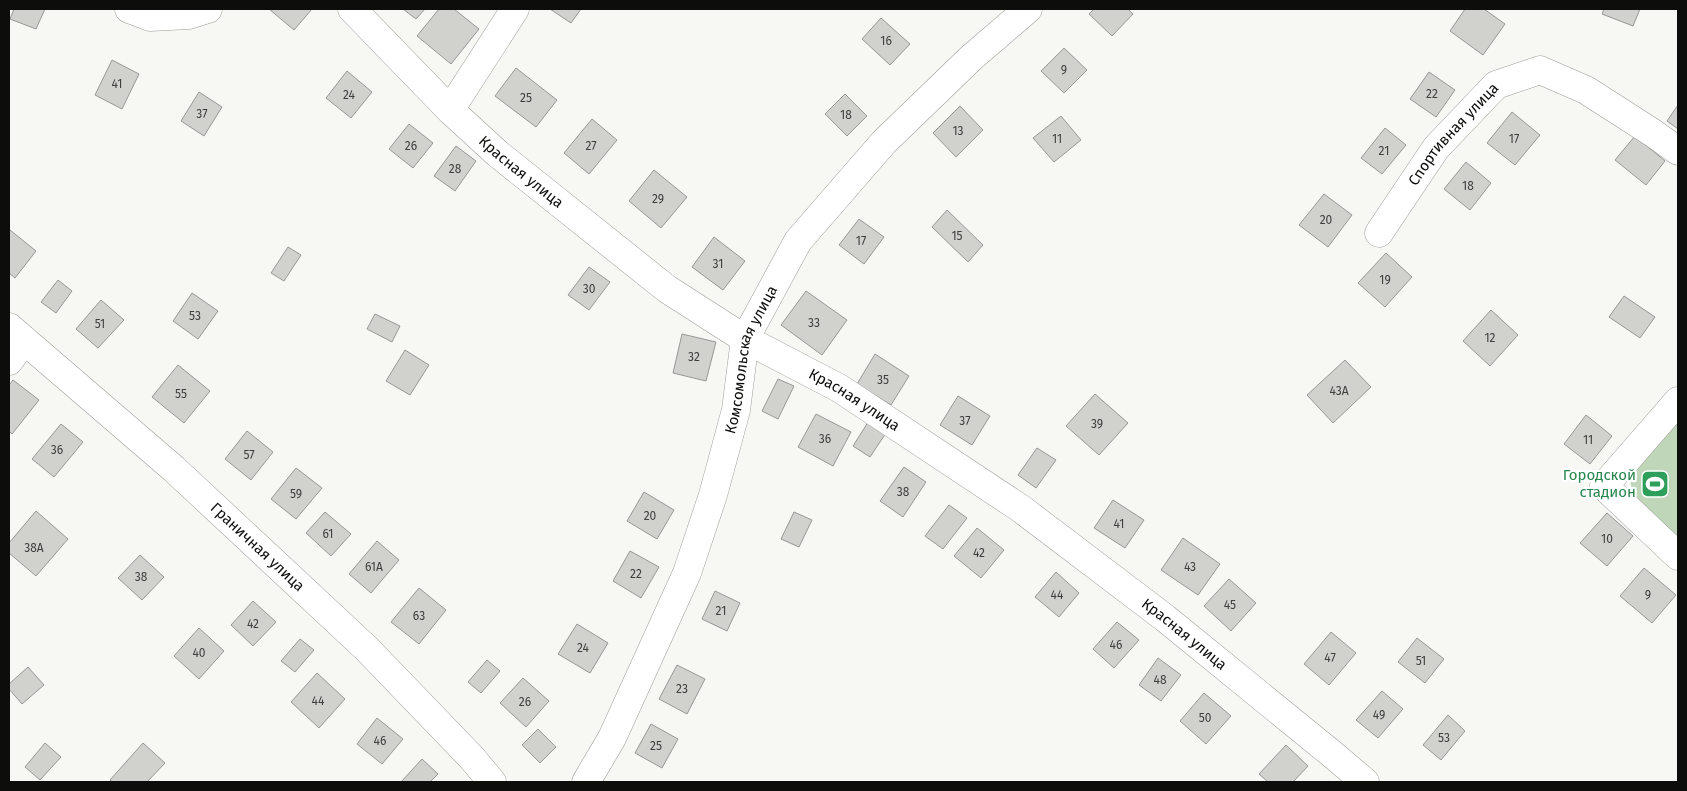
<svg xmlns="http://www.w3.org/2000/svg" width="1687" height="791" font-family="'Fira Sans',sans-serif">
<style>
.green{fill:#bfd6b9}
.building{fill:#d1d1ce;stroke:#989795}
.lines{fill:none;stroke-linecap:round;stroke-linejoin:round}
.minor-casing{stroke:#9e9d9a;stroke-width:29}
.minor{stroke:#fff;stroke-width:28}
.labels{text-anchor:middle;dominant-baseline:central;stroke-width:4.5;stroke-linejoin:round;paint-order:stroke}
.number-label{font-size:12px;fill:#3e3e3c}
.street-label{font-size:15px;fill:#0d0d0c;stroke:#fff}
.leisure-label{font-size:15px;fill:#27864d;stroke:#fff;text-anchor:end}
</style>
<rect width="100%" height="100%" fill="#f7f7f4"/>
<path class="green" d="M1678 420V538L1633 496 1629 473Z"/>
<path class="building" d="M14 9H45L36 29 10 19Z
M269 9H312L294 30Z
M403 9H425L416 19Z
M439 9H454L479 29 451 64 417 36Z
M550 9H581L571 23Z
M1094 9H1128L1133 14 1112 36 1089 14Z
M1465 9H1484L1505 24 1483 55 1450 31Z
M1604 9H1640L1633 26 1602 14Z
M881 18 910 44 890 65 862 39Z
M1064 48 1087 70 1064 93 1041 71Z
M112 60 139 74 122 109 95 95Z
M516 68 557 100 536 127 495 96Z
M347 71 372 92 351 118 326 98Z
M1429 72 1455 90 1436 117 1410 99Z
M199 92 222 107 204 136 181 121Z
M845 94 867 116 847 136 825 114Z
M1678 105V129L1667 121Z
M960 106 983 130 956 157 933 133Z
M1512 112 1540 135 1515 165 1487 143Z
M1061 116 1081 140 1054 162 1033 138Z
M592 119 617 140 589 174 564 153Z
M409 124 433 143 413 168 389 149Z
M1385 128 1406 145 1382 174 1361 158Z
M1635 136 1665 161 1646 185 1615 160Z
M456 146 476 161 455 191 434 176Z
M1466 162 1491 183 1470 210 1444 189Z
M654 170 687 197 661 228 629 201Z
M1324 194 1352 215 1328 247 1299 225Z
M947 210 983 245 968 262 932 227Z
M859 219 884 237 864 264 839 245Z
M10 230 36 251 15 278 9 273V232Z
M714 237 745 261 723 290 692 267Z
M288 247 301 255 284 281 271 273Z
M1386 253 1412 277 1385 307 1358 283Z
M589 267 610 282 589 310 568 295Z
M58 280 72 291 56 313 41 302Z
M806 291 847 320 822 355 781 325Z
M192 293 218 311 198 339 173 321Z
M1624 296 1655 317 1640 338 1609 317Z
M101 300 124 320 98 348 76 329Z
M1491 310 1518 335 1490 366 1463 341Z
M375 314 400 326 392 342 367 329Z
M682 334 716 342 706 381 673 373Z
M405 350 429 365 410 395 386 381Z
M875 354 909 376 891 405 857 384Z
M1345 360 1371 387 1333 423 1307 395Z
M178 365 210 391 184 423 152 397Z
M778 379 794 386 778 419 762 411Z
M13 380 39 400 12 434 9 431V385Z
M1095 394 1128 423 1099 455 1066 426Z
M958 396 990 416 972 445 940 425Z
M816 414 851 432 833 466 798 447Z
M1586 415 1612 436 1590 464 1564 444Z
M870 419 888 430 870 457 853 446Z
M61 424 83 442 54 477 32 459Z
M247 431 273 452 251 480 225 459Z
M1037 448 1056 460 1036 488 1018 475Z
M904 467 926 482 903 517 880 501Z
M296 468 322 488 296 519 271 499Z
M644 492 674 510 657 539 627 521Z
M1113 500 1144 520 1125 548 1094 528Z
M949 505 967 518 943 549 925 536Z
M36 511 68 539 36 576 9 553V543Z
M325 512 351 534 331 556 306 533Z
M794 512 812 520 799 547 781 539Z
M1607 513 1633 536 1607 566 1580 543Z
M977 528 1004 550 981 578 954 556Z
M1183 538 1220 564 1198 595 1161 570Z
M377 541 399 560 371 593 349 574Z
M630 551 659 567 641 598 613 581Z
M140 555 164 577 142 600 118 578Z
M1644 568 1676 595 1652 623 1620 596Z
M1056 572 1079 593 1059 617 1035 597Z
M1229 579 1256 603 1231 631 1204 606Z
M419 588 446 610 419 644 391 622Z
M715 591 740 603 727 631 702 619Z
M253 601 276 622 253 646 231 625Z
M1117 622 1139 640 1114 668 1093 649Z
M577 624 608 643 590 673 558 654Z
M199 628 224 651 199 679 174 656Z
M1331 632 1356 653 1329 685 1304 664Z
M1417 638 1444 659 1425 683 1398 662Z
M300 639 314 650 295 672 281 661Z
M1158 658 1181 675 1161 701 1139 685Z
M487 660 500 671 481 693 468 682Z
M677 665 705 679 687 714 659 699Z
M28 667 44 685 22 704 9 689V684Z
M317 673 345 699 319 728 291 702Z
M523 678 549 701 526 727 500 703Z
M1382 691 1403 709 1378 738 1356 720Z
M1204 693 1231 716 1206 744 1180 721Z
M1448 715 1465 731 1441 760 1423 745Z
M377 718 403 739 382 764 357 744Z
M651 724 678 739 662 768 635 753Z
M538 729 556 747 540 763 522 745Z
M45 743 61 757 40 780 25 767Z
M143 743 165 763 147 782H113L110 780Z
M1286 745 1308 766 1293 782H1268L1259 774Z
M422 759 438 774 430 782H401Z"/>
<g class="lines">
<defs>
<g id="minor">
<path d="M129 9 150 17 189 15 208 9"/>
<path id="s1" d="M352 9 450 110 498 154 667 289 745 339 839 388 1020 508 1165 618 1332 754 1365 782"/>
<path d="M450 110 515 9"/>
<path id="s2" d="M1379 233 1436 148 1496 85 1540 70 1586 90 1653 133 1678 151"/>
<path id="s3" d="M9 327 174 469 367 649 472 758 492 782"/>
<path d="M9 361 24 340"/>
<path d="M1678 401 1604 486 1678 556"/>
<path id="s4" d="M586 782 612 738 687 573 713 495 736 410 745 339 798 241 884 142 971 58 1028 9"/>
</g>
</defs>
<use href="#minor" class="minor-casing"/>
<use href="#minor" class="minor"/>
</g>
<defs>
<symbol id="stadium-square" viewBox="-11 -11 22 22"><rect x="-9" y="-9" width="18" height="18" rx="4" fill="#2e9e5b" stroke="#fff"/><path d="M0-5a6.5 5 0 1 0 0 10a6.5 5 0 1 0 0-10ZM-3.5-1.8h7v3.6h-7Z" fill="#fff"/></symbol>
</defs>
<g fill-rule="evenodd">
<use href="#stadium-square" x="1639" y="468" width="32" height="32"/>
</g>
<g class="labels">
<g class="number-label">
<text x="886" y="41">16</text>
<text x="1064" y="70">9</text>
<text x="117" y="84">41</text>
<text x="1432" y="94">22</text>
<text x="349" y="95">24</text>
<text x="526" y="98">25</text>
<text x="202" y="114">37</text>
<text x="846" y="115">18</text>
<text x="958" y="131">13</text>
<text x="1057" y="139">11</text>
<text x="1514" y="139">17</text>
<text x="411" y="146">26</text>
<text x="591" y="146">27</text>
<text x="1384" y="151">21</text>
<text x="455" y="169">28</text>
<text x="1468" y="186">18</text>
<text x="658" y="199">29</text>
<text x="1326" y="220">20</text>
<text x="957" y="236">15</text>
<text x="861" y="241">17</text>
<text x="718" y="264">31</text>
<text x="1385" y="280">19</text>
<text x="589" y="289">30</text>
<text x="195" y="316">53</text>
<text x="814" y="323">33</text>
<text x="100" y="324">51</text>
<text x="1490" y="338">12</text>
<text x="694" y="357">32</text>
<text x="883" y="380">35</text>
<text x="1339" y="391">43А</text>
<text x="181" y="394">55</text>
<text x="965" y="421">37</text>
<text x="1097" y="424">39</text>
<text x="825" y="439">36</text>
<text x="1588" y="440">11</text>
<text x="57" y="450">36</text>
<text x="249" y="455">57</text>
<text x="903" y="492">38</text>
<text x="296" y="494">59</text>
<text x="650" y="516">20</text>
<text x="1119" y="524">41</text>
<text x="328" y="534">61</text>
<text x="1607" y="539">10</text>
<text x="34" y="548">38А</text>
<text x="979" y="553">42</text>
<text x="374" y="567">61А</text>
<text x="1190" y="567">43</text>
<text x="636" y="574">22</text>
<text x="141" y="577">38</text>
<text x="1057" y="595">44</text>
<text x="1648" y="595">9</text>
<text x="1230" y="605">45</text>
<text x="721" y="611">21</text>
<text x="419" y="616">63</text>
<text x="253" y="624">42</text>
<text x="1116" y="645">46</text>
<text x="583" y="648">24</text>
<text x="199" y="653">40</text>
<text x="1330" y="658">47</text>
<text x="1421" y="661">51</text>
<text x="1160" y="680">48</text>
<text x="682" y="689">23</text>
<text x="318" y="701">44</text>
<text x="525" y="702">26</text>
<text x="1379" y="715">49</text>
<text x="1205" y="718">50</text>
<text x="1444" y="738">53</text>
<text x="380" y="741">46</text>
<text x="656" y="746">25</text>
</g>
<g class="street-label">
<text stroke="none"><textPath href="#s2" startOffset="124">Спортивная улица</textPath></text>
<text stroke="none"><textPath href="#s1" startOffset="235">Красная улица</textPath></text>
<text stroke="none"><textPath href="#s4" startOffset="456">Комсомольская улица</textPath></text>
<text stroke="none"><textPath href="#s1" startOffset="640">Красная улица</textPath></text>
<text stroke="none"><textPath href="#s3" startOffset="332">Граничная улица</textPath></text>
<text stroke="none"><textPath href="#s1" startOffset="1045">Красная улица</textPath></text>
</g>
<g class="leisure-label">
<text x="1636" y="475">Городской<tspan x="1636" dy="17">стадион</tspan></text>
</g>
</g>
<rect width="1687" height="791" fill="none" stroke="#0d0d0c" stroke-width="20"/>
</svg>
